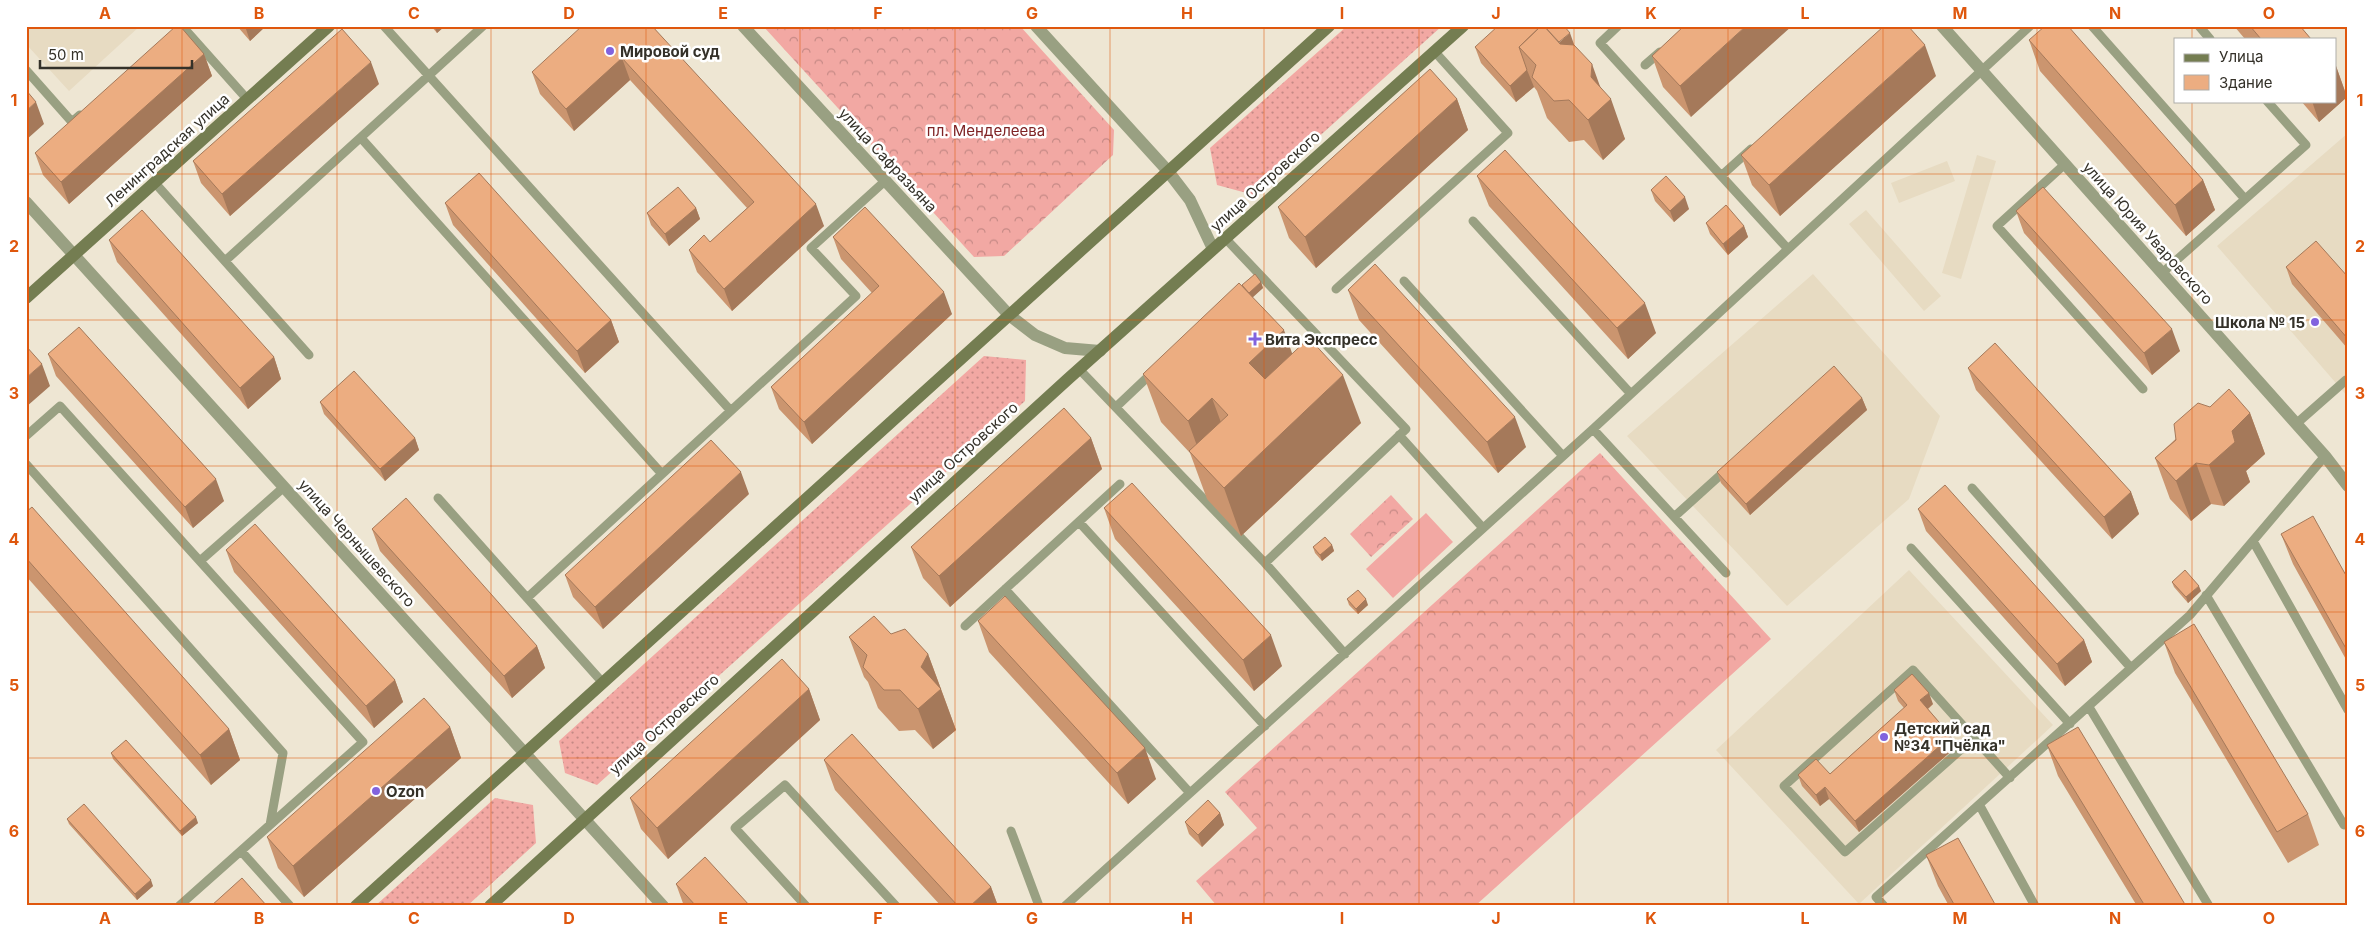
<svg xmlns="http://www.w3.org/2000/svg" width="2374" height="932" font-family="Inter,sans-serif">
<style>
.built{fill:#e7dbc2}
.grass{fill:url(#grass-dots)}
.forest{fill:url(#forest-crowns)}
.pitch{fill:#f2a8a3}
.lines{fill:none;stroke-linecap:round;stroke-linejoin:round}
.lane{stroke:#99a082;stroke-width:9}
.street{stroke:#99a082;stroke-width:12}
.secondary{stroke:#747d51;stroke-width:12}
.wall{fill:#cb956f}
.shaded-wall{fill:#a5795a}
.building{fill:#ecad81;stroke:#a5795a}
.grid{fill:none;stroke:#df570d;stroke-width:1;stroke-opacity:0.55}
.poi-dot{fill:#8163de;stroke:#fff;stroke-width:2}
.labels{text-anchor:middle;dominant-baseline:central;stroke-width:5;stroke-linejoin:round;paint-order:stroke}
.poi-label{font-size:15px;font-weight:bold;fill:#343129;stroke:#fff;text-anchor:start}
.park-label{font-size:15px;fill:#7f2425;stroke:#fff}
.street-label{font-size:15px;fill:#343129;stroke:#fff}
.neatline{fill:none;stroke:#df570d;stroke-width:2}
.grid-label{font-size:16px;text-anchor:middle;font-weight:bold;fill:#df570d}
</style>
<defs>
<pattern id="grass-dots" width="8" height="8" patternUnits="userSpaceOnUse" patternTransform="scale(1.25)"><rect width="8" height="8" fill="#f2a8a3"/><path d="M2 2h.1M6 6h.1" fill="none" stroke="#c58985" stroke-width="1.8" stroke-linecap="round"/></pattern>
<pattern id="forest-crowns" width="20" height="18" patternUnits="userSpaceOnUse" patternTransform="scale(1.25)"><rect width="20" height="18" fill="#f2a8a3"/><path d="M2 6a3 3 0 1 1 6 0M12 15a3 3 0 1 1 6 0" fill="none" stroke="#c58985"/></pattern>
</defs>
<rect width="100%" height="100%" fill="#eee6d3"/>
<path class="built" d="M26 26H140L69 91 26 44Z
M2348 133V397L2217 246Z
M1977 155 1996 161 1961 279 1942 273Z
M1947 161 1955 181 1899 203 1891 183Z
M1866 210 1941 296 1924 311 1849 224Z
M1813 274 1940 416 1909 499 1787 606 1627 436Z
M1909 570 2053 725 1859 904 1716 750Z"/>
<path class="grass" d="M1347 26H1442L1254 195 1217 185 1210 148Z
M984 356 1026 360 1025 401 597 785 565 773 559 741Z
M495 798 533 805 536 843 467 906H375Z"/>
<path class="forest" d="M763 26H1020L1114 130 1113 155 1004 256 974 257Z
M1600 453 1771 639 1475 906H1217L1196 881 1257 828 1225 792Z
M1391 495 1413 519 1371 557 1350 534Z"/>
<path class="pitch" d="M1426 513 1453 542 1393 598 1366 569Z"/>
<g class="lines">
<path class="lane" d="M182 26 247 99
M384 26 731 411
M1618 26 1600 43 1788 249
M2092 26 2245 199
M2199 26 2210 39
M1645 65 1660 52
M26 70 72 122 80 115
M361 138 662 474
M2065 164 1997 226 2143 389
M1721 176 1751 149
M155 183 309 355
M1473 221 1631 394
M225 261 483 26
M2162 273 2306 145 2267 101
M1404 281 1563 456
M1336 289 1508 133 1435 52
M1079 369 1265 563 1406 429 1225 238
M1116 407 1154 371
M2296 424 2346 380
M1593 429 1726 573
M1399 435 1483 528
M26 436 60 406 363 742 179 906
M26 464 283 753 270 825
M1972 488 2131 668
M438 498 603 683
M1674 517 1726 470
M1079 522 1265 726
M2253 541 2348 710
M1911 548 2070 724
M200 561 284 487
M1265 563 1345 654
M1005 589 1190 793
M2206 595 2344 825
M527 598 856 296 811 248 885 181
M965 626 1120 484
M2089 707 2209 906
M1974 738 1845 852 1784 786 1913 670 2010 778
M1980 806 2035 906
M1011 831 1039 906
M241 851 290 906
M806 906 735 828 785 785 896 906
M1065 906 1593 429 2030 26
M1884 906 1876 897 2190 615 2325 456"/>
<path class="street" d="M743 26 1009 315 1035 335 1065 348 1100 351
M1036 26 1167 170 1190 200 1213 249
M1942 26 2325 456 2348 486
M26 202 663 906"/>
<path class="secondary" d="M26 298 329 26
M356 906 1329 26
M490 906 1068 379 1463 26"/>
</g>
<path class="wall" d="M237 26H266L250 41Z
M431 26H445L437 33Z
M652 26 824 226 732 311 697 272 689 250 710 242 747 208 630 80 574 131 540 94 532 72Z
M1684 26 1691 117 1663 87 1652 56Z
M2234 26H2300L2311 39H2245Z
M2029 40 2203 180 2215 210 2186 236 2040 71Z
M1574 45 1601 88 1625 139 1603 160 1584 140 1569 142 1547 118 1537 91 1534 87 1516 102 1481 63 1475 47Z
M204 54 212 76 69 204 43 175 35 153Z
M2336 66 2347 97 2319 122 2301 101H2335Z
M1936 76 1780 216 1752 185 1741 155Z
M379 84 230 216 201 183 193 161Z
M1457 99 1468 130 1316 268 1289 238 1278 207Z
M1477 176 1656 333 1628 359 1489 206Z
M1651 190 1689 209 1674 222 1655 201Z
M445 203 611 320 619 342 585 373 453 225Z
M696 208 700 219 669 246 651 225 647 213Z
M2016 211 2180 351 2152 375 2024 233Z
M1706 223 1744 226 1748 237 1728 255 1710 234Z
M833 237 952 314 812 444 779 409 771 387 872 293 841 259Z
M109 240 274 357 281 379 248 409 117 262Z
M2286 267 2348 277V349L2292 284Z
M1261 282 1263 288 1252 297 1292 354 1361 423 1241 536 1207 499 1190 453 1161 422 1143 374 1243 287 1242 285Z
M1348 290 1526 447 1498 473 1359 320Z
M48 354 224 501 193 528 56 376Z
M1968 368 2131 492 2139 514 2112 539 1976 390Z
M1862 398 1867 410 1750 515 1721 483 1717 472Z
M320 402 415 438 419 450 385 481 324 414Z
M2210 407 2250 413 2265 454 2246 471 2250 482 2224 506 2211 504 2191 521 2170 499 2155 458Z
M1091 438 1102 469 950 607 923 578 911 547Z
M749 494 603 629 573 597 565 575Z
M1104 508 1282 666 1254 691 1115 539Z
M1918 509 2084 640 2092 662 2065 686 1926 531Z
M26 512 229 729 240 760 211 785 26 576Z
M372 529 537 646 545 668 512 698 380 551Z
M2281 534 2348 579V663L2293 564Z
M1332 545 1334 551 1322 561 1315 553 1313 547Z
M226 550 395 680 403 702 374 728 234 572Z
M2172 582 2201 591 2188 603 2174 587Z
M1347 599 1368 605 1358 614 1349 605Z
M978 621 1156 779 1128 804 989 652Z
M891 634 928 654 941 689 956 730 933 749 915 730 899 731 878 708 868 682 864 677 849 637Z
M2164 642 2308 814 2319 845 2288 863 2175 673Z
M809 689 820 720 668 859 641 829 630 798Z
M1894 690 1933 704 1928 709 1951 736 1956 747 1859 832 1829 799 1820 806 1802 786 1798 775 1830 774 1904 708 1898 701Z
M450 727 461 758 304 897 278 868 267 837Z
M2047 745 2186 906H2137L2058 776Z
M111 753 198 823 182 836 113 759Z
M824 760 991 887 998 906H941L835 790Z
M1220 813 1224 825 1202 847 1189 834 1185 822Z
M67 819 153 886 137 900 69 824Z
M1926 855 1996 906H1949L1938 886Z
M676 884 750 906H684Z"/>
<path class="shaded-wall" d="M245 26H266L250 41Z
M434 26H445L437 33Z
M1746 26H1792L1691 117 1680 86Z
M1570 33 1576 50 1536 65 1535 64Z
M1925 45 1936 76 1780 216 1769 185Z
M204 54 212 76 69 204 61 182Z
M622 58 630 80 574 131 566 109Z
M371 62 379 84 230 216 222 194Z
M1592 64 1606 103 1611 99 1625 139 1603 160 1588 120Z
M2336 66 2347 97 2319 122 2312 101H2335Z
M1527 70 1534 87 1516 102 1510 86Z
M1457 99 1468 130 1316 268 1305 237Z
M36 102 44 124 26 140V111Z
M2203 180 2215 210 2186 236 2175 205Z
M1685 197 1689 209 1674 222 1670 211Z
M816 204 824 226 732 311 724 289Z
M696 208 700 219 669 246 665 234Z
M1744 226 1748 237 1728 255 1723 244Z
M1261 282 1263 288 1251 299 1249 293Z
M944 292 952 314 812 444 804 422Z
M1645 303 1656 333 1628 359 1617 328Z
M611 320 619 342 585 373 577 351Z
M2172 329 2180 351 2152 375 2144 353Z
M1284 330 1301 379 1267 411 1249 363Z
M274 357 281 379 248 409 240 388Z
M42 364 50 386 26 407V378Z
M1343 375 1361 423 1241 536 1224 488Z
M1212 398 1230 447 1205 468 1188 421Z
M1862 398 1867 410 1750 515 1746 504Z
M2250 413 2265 454 2246 471 2250 482 2224 506 2209 465 2232 431Z
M1515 417 1526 447 1498 473 1487 442Z
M415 438 419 450 385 481 380 469Z
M1091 438 1102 469 950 607 939 576Z
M2196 463 2211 504 2191 521 2176 481Z
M741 472 749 494 603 629 595 607Z
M216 479 224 501 193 528 185 507Z
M2131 492 2139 514 2112 539 2104 517Z
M1332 545 1334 551 1322 561 1320 555Z
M2199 586 2201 591 2188 603 2186 597Z
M1366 599 1368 605 1358 614 1356 609Z
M1271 635 1282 666 1254 691 1243 660Z
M2084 640 2092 662 2065 686 2057 664Z
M537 646 545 668 512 698 504 676Z
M928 654 956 730 933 749 918 709 921 667Z
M395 680 403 702 374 728 366 706Z
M809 689 820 720 668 859 657 828Z
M1929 693 1933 704 1924 712 1920 700Z
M450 727 461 758 304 897 293 866Z
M229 729 240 760 211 785 200 755Z
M1951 736 1956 747 1859 832 1855 821Z
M1145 748 1156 779 1128 804 1117 773Z
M1825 787 1829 799 1820 806 1816 795Z
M1220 813 1224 825 1202 847 1198 835Z
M196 817 198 823 182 836 180 831Z
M151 880 153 886 137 900 135 894Z
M991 887 998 906H970Z"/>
<path class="building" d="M176 26H180L204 54 61 182 35 153Z
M582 26H652L816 204 724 289 689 250 704 235 710 242 754 202 622 58 566 109 532 72Z
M1498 26H1541L1519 47 1527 70 1510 86 1475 47Z
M1541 26H1544L1560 44 1574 45 1592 64 1591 77 1611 99 1588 120 1569 100 1554 101 1532 77 1536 65 1519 47Z
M1544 26H1564L1570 33 1559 42Z
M1684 26H1746L1680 86 1652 56Z
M1884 26H1908L1925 45 1769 185 1741 155Z
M2045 26H2068L2203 180 2175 205 2029 40Z
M2250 26H2300L2311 39H2261Z
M342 29 371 62 222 194 193 161Z
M1430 69 1457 99 1305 237 1278 207Z
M26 90 36 102 26 111Z
M1505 150 1645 303 1617 328 1477 176Z
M479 173 611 320 577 351 445 203Z
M1666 176 1685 197 1670 211 1651 190Z
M678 187 696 208 665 234 647 213Z
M2043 187 2172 329 2144 353 2016 211Z
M1726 205 1744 226 1723 244 1706 223Z
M865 207 944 292 804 422 771 387 879 286 833 237Z
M142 210 274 357 240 388 109 240Z
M2316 241 2348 277V339L2286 267Z
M1375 264 1515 417 1487 442 1348 290Z
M1255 274 1261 282 1249 293 1242 285Z
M1239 283 1284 330 1249 363 1265 379 1309 338 1343 375 1224 488 1189 451 1228 415 1212 398 1188 421 1143 374Z
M79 327 216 479 185 507 48 354Z
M1995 343 2131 492 2104 517 1968 368Z
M26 346 42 364 26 378Z
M1834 366 1862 398 1746 504 1717 472Z
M354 371 415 438 380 469 320 402Z
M2229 389 2250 413 2232 431 2235 442 2209 465 2196 463 2176 481 2155 458 2176 440 2174 424 2198 403 2210 407Z
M1064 408 1091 438 939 576 911 547Z
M711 440 741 472 595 607 565 575Z
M1132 483 1271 635 1243 660 1104 508Z
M1945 485 2084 640 2057 664 1918 509Z
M406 498 537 646 504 676 372 529Z
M32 507 229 729 200 755 26 558V512Z
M2313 516 2348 579V652L2281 534Z
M255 524 395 680 366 706 226 550Z
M1325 537 1332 545 1320 555 1313 547Z
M2185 570 2199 586 2186 597 2172 582Z
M1358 590 1366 599 1356 609 1347 599Z
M1005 596 1145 748 1117 773 978 621Z
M874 616 891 634 905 629 928 654 921 667 941 689 918 709 900 690H884L863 667 867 655 849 637Z
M2194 624 2308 814 2277 832 2164 642Z
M782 659 809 689 657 828 630 798Z
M1912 674 1929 693 1920 700 1951 736 1855 821 1825 787 1816 795 1798 775 1816 759 1830 774 1907 705 1894 690Z
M424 698 450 727 293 866 267 837Z
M2078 727 2186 906H2145L2047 745Z
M852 734 991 887 970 906H958L824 760Z
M126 740 196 817 180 831 111 753Z
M1208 800 1220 813 1198 835 1185 822Z
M84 804 151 880 135 894 67 819Z
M1958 838 1996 906H1955L1926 855Z
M705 857 750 906H696L676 884Z
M242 878 267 906H211Z"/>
<path class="grid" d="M182 26V906M337 26V906M491 26V906M646 26V906M800 26V906M955 26V906M1110 26V906M1264 26V906M1419 26V906M1574 26V906M1728 26V906M1883 26V906M2037 26V906M2192 26V39M2192 101V906M26 174H2348M26 320H2348M26 466H2348M26 612H2348M26 758H2348"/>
<g class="poi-dot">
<circle cx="610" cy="51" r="5"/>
<circle cx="2315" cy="322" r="5"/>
<path d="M1252.5 331.5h5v5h5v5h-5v5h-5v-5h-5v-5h5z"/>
<circle cx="1884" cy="737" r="5"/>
<circle cx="376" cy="791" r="5"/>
</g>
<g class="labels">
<g class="poi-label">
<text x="620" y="51">Мировой суд</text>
<text x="2305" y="322" text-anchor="end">Школа № 15</text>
<text x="1265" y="339">Вита Экспресс</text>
<text x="1894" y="728">Детский сад<tspan x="1894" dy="17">№34 "Пчёлка"</tspan></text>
<text x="386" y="791">Ozon</text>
</g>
<g class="park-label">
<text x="986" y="130">пл. Менделеева</text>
</g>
<g class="street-label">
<text transform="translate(167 150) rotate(-42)">Ленинградская улица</text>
<text transform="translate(888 160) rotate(47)">улица Сафразьяна</text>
<text transform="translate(1265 181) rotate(-42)">улица Островского</text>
<text transform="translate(2148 233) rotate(48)">улица Юрия Уваровского</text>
<text transform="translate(963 452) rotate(-42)">улица Островского</text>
<text transform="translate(357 543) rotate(48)">улица Чернышевского</text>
<text transform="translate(664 724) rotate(-42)">улица Островского</text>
</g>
</g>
<rect width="2374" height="932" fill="none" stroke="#ffffff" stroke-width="55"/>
<rect x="2174" y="38" width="162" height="65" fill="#ffffff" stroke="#aeada9"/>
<rect x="2184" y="54" width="25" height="8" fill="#747d51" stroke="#aeada9"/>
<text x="2219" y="62" font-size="15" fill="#343129">Улица</text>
<rect x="2184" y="75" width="25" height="15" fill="#ecad81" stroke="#aeada9"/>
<text x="2219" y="88" font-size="15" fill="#343129">Здание</text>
<path d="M40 60v8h152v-8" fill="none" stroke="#343129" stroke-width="2.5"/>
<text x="48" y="60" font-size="15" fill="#343129" stroke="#ffffff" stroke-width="4" paint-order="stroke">50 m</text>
<rect x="28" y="28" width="2318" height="876" class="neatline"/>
<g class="grid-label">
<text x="105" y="19">A</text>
<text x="259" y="19">B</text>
<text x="414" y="19">C</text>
<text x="569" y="19">D</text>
<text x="723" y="19">E</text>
<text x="878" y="19">F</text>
<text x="1032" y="19">G</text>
<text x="1187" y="19">H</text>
<text x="1342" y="19">I</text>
<text x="1496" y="19">J</text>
<text x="1651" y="19">K</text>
<text x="1805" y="19">L</text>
<text x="1960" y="19">M</text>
<text x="2115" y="19">N</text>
<text x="2269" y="19">O</text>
<text x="14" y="106">1</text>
<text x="2360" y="106">1</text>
<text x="14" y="252">2</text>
<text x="2360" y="252">2</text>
<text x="14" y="399">3</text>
<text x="2360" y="399">3</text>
<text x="14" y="545">4</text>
<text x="2360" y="545">4</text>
<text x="14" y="691">5</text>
<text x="2360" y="691">5</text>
<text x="14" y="837">6</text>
<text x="2360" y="837">6</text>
<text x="105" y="924">A</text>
<text x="259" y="924">B</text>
<text x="414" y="924">C</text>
<text x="569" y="924">D</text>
<text x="723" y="924">E</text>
<text x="878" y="924">F</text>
<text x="1032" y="924">G</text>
<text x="1187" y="924">H</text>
<text x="1342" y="924">I</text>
<text x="1496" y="924">J</text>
<text x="1651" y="924">K</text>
<text x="1805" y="924">L</text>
<text x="1960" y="924">M</text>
<text x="2115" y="924">N</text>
<text x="2269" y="924">O</text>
</g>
</svg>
